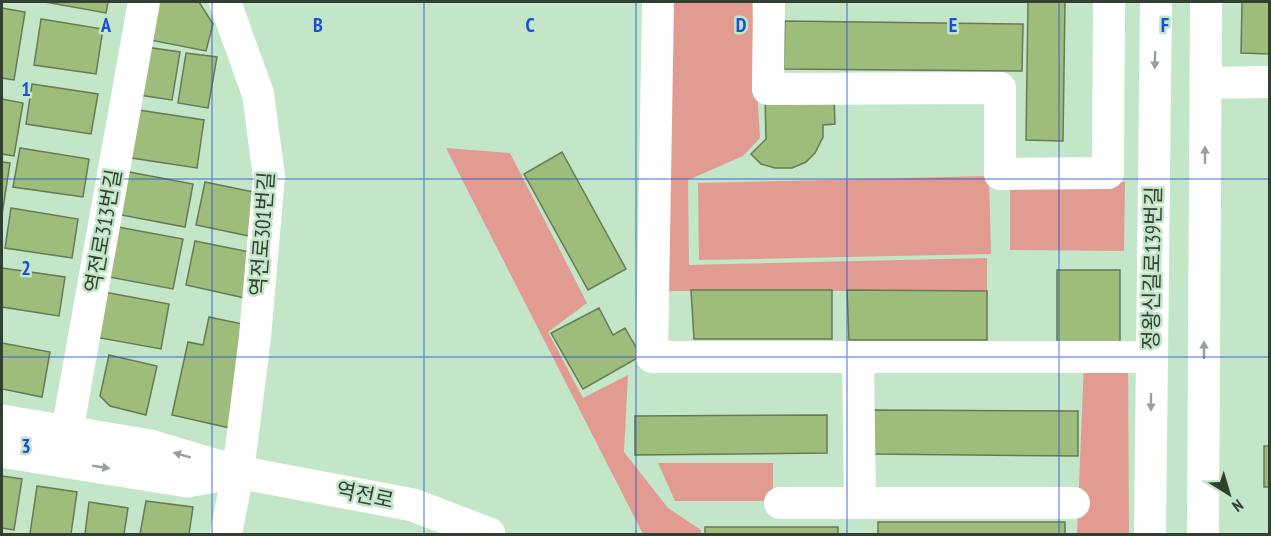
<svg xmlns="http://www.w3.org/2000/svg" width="1271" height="536" font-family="'PT Sans Narrow','Noto Sans KR',sans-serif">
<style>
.green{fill:#e29b90}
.building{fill:#9ebd7b;stroke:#687956;stroke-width:1.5}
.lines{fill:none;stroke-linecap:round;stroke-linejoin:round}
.minor{stroke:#fff;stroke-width:32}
.major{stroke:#fff;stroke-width:33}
.oneway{fill:#98a09a}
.grid{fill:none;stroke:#1d4ed8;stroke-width:1.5;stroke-opacity:0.55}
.labels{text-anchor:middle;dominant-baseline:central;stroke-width:5;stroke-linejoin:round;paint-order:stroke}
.street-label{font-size:21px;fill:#324034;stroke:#c2e6c7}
.grid-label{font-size:20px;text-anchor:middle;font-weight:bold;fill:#1d4ed8;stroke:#c2e6c7;stroke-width:5;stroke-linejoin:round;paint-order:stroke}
</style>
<rect width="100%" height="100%" fill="#c2e6c7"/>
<path class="green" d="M658 2H752L760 138 743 156 688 180 689 265 987 258V291H654Z
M446 148 510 153 587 303 548 332 583 398 628 375 624 452 668 508 701 530V534H643Z
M989 176 991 254 699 260 698 183Z
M1010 182H1125L1124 251 1010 250Z
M1084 362 1128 363 1129 534H1077Z
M658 463H773V501H675Z"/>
<path class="building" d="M45 2H108L106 13Z
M151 2H199L213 24 206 51 145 39Z
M1028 2H1065L1063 141 1026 140Z
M1242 2H1270V54L1241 53Z
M2 8 25 12 14 80 2 78Z
M41 19 103 29 96 74 34 65Z
M785 21 1023 24 1022 71 784 69Z
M139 46 180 52 172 100 132 94Z
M186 53 217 57 208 108 178 103Z
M32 84 98 94 91 134 26 124Z
M834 96 835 124 823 125V137L815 153 806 162 792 168H775L761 164 751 154 766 139 765 97Z
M2 99 23 103 14 156 2 154Z
M132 109 204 120 197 168 125 157Z
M20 148 89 159 83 197 13 187Z
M562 152 626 269 588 290 524 174Z
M2 162 10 163 2 215Z
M124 171 193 184 185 227 116 214Z
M205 182 258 193 249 236 196 225Z
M11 208 78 219 72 258 5 248Z
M118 227 183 239 173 289 109 277Z
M195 241 255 253 245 298 186 285Z
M2 268 65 277 59 316 2 307Z
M1057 270H1120V342L1057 343Z
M691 290H832V339H694Z
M847 290 987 291V340H849Z
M104 292 169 304 161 349 95 337Z
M599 308 613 335 625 328 641 356 583 389 551 333Z
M209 317 252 326 230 428 172 415 188 342 203 345Z
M2 343 50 352 42 397 2 389Z
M109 355 157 366 146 415 110 406 100 396Z
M872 410 1078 411V456L872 454Z
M827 415V453L635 455V416Z
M1264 446H1270V487H1264Z
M2 476 22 479 14 530 2 528Z
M37 486 77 492 71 534H30Z
M146 501 193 507 189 534H140Z
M89 502 128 508 124 534H85Z
M878 522H1065V534H878Z
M705 527H838V534H705Z"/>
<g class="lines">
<path class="minor" d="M225 2 258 94 269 176 255 337 238 472 226 534
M658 2 652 357H1151
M769 2 768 89 1000 88V174L1108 173 1109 2
M1206 83 1270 82
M858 358 860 503H1074
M65 459 67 432 144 2
M780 503H860
M1150 534 1156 2
M1203 534 1206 2"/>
<path class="major" d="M2 421 150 446 238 472 413 505 489 534
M2 451 187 481 231 473"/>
</g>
<defs><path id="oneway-solid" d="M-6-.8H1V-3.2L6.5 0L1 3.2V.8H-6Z" transform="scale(1.5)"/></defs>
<g class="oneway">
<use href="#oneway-solid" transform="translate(1155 60) rotate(91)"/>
<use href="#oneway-solid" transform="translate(1205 155) rotate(-90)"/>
<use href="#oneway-solid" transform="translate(1204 350) rotate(-90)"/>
<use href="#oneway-solid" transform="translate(1151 402) rotate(90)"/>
<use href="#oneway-solid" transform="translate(182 455) rotate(-164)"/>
<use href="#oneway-solid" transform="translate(101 467) rotate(9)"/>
</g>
<path class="grid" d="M212 2V534M424 2V534M636 2V534M847 2V534M1059 2V534M2 179H1270M2 357H1270"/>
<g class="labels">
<g class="street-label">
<text transform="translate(103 231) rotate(-80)">역전로313번길</text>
<text transform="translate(262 234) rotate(-86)">역전로301번길</text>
<text transform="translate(1152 268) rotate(-89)">정왕신길로139번길</text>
<text transform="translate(365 495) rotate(12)">역전로</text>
</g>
</g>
<g class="grid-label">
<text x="106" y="32">A</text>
<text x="318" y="32">B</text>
<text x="530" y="32">C</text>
<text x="741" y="32">D</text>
<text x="953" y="32">E</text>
<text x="1165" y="32">F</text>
<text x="26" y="96">1</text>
<text x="26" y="275">2</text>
<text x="26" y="453">3</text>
</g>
<rect width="1271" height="536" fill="none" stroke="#324034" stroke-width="6"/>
<g transform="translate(1229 494) rotate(143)" stroke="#c2e6c7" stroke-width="4.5" paint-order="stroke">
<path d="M0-4.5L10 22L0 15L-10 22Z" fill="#324034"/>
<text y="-9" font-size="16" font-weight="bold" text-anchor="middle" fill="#324034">N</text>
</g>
</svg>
